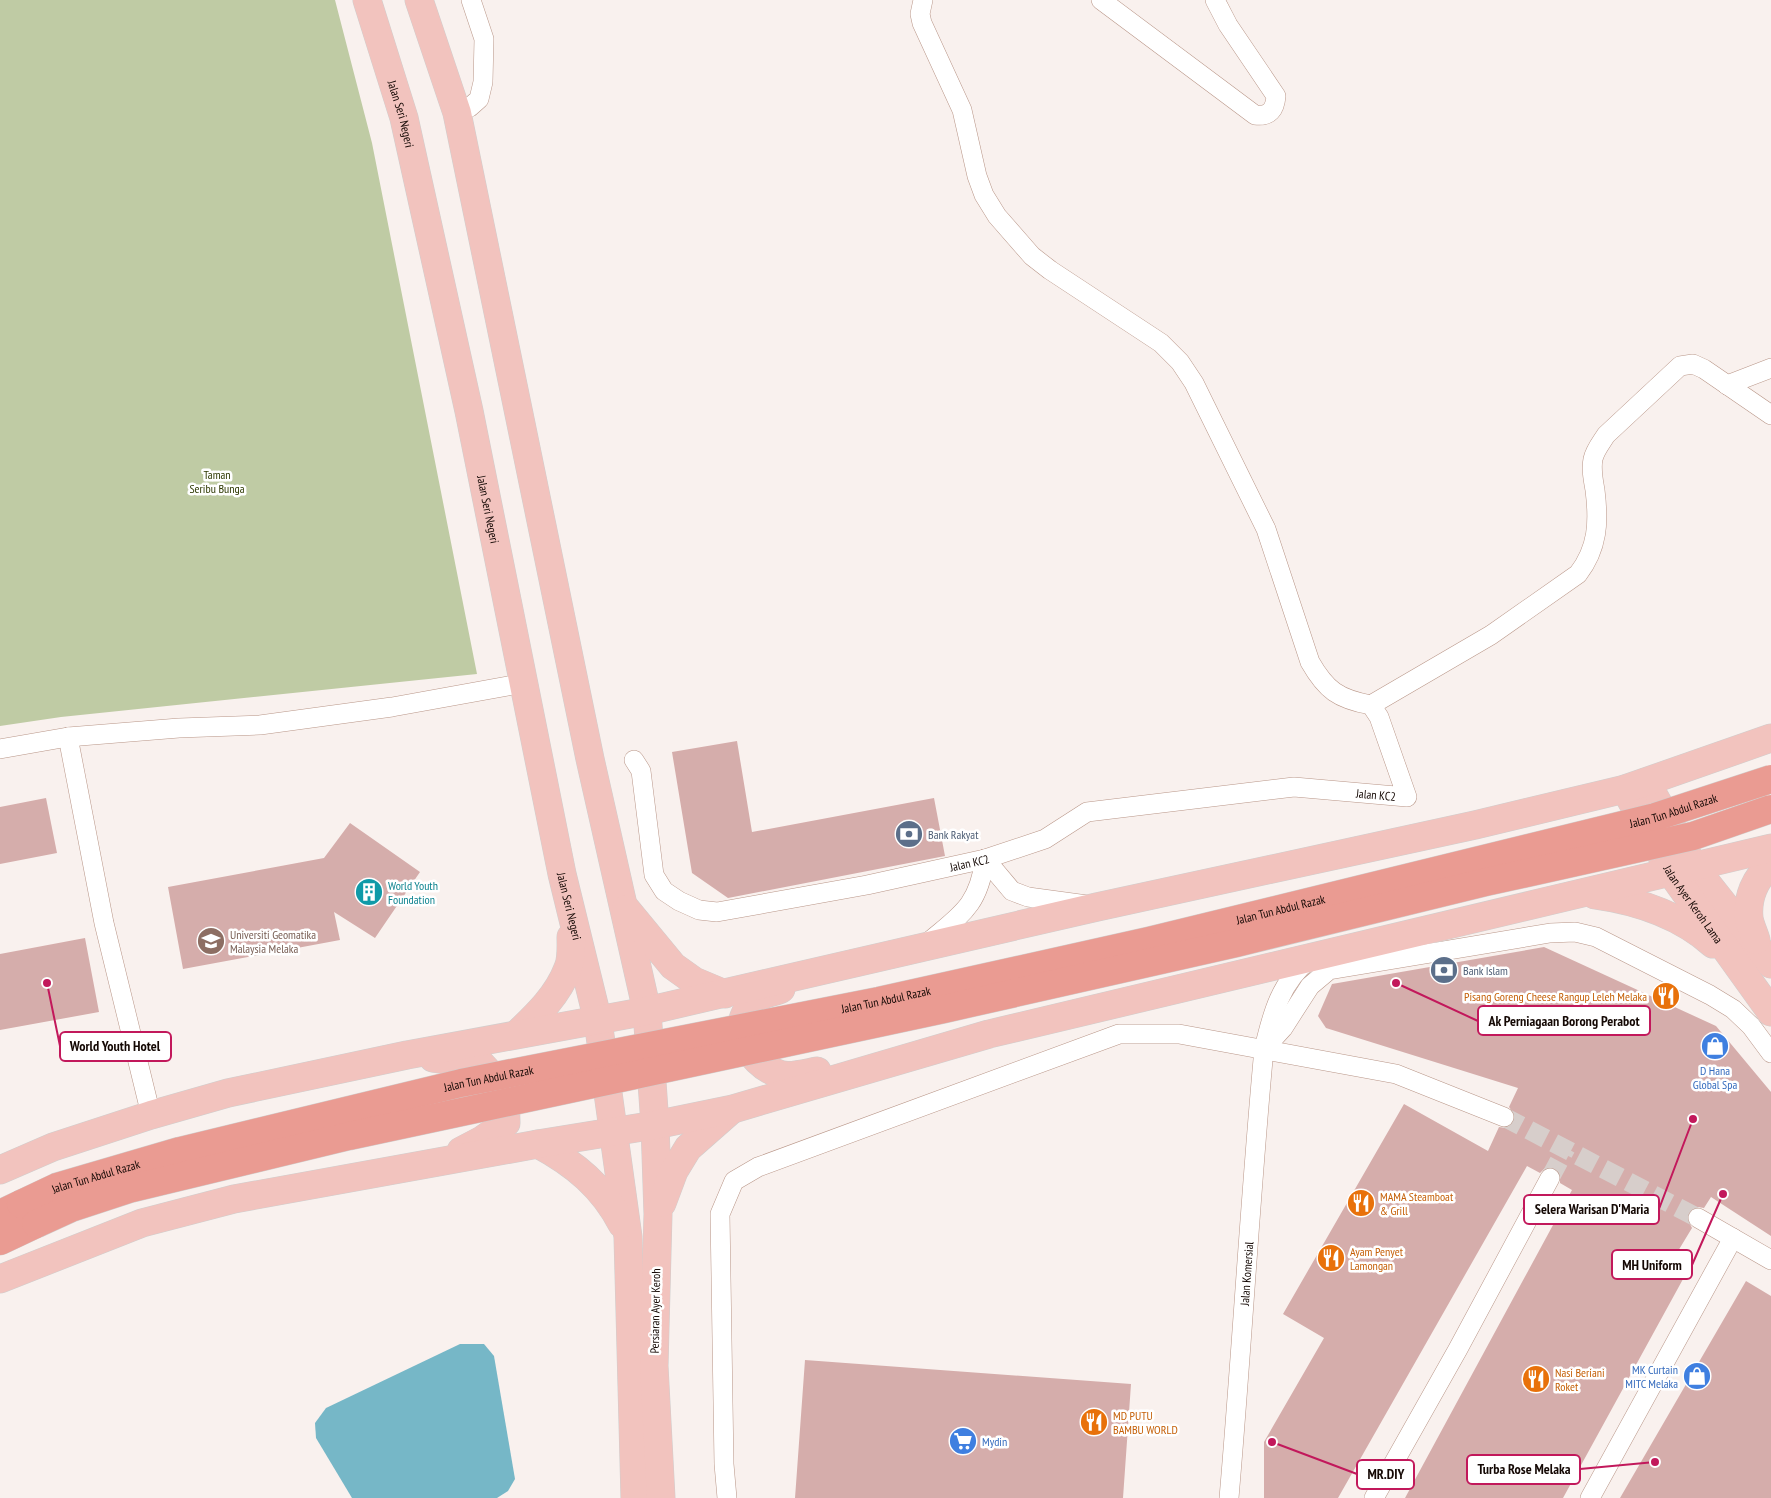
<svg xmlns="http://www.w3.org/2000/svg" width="1771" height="1498" font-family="'PT Sans Narrow',sans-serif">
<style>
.green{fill:#bfcba4}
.water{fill:#76b7c7}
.building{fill:#d5adab}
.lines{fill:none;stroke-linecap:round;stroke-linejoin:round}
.street-tunnel{stroke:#d7cecb;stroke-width:19;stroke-dasharray:19 9;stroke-linecap:butt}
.street-casing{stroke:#b99688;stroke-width:20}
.primary-casing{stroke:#d0cecd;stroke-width:29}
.highway-casing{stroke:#d0cecd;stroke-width:29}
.street{stroke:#fff;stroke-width:19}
.primary{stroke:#f2c3be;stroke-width:28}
.highway{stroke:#ea9b92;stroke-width:28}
.highway-bridge-casing{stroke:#d0cecd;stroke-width:29;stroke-linecap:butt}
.highway-bridge{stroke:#ea9b92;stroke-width:28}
.labels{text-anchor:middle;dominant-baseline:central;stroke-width:5;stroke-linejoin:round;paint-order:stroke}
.street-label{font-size:12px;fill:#140804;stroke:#fff}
.park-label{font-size:12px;fill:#2d3800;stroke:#fff}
.service-label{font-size:12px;fill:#4e5e75;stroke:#fff;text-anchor:start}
.culture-label{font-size:12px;fill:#0d838f;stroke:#fff;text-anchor:start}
.education-label{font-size:12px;fill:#785e54;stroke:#fff;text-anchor:start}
.food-label{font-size:12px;fill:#c56008;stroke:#fff;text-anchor:start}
.shop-label{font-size:12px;fill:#366cbe;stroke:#fff}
.leader{fill:none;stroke:#c2185b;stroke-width:2}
.callout-dot{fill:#c2185b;stroke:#fff;stroke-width:2}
.callout{fill:#fff;stroke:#c2185b;stroke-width:2}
.callout-label{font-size:14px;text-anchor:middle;font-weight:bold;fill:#140804}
</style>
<rect width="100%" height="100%" fill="#f9f1ee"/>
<path class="green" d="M0 0H335L372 143 477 674 61 717 0 726Z"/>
<path class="water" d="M460 1344H484L494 1356 515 1479 508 1491 497 1498H352L316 1438 315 1423 326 1408Z"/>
<path class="building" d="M737 741 752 832 934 798 945 856 728 898 692 873 672 752Z
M46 798 57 853 0 864V807Z
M350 823 420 872 375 938 334 912 340 940 183 969 168 887 324 858Z
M85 938 99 1012 0 1030V954Z
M1544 947 1716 1026 1771 1092V1236L1711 1197 1704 1208 1698 1207 1689 1212 1687 1218 1692 1228 1672 1261 1688 1270 1563 1498H1405L1572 1190 1560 1183V1173L1555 1168H1545L1540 1173 1527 1166 1338 1498H1264V1442L1324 1338 1283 1314 1404 1104 1488 1151 1499 1127 1506 1128 1515 1121V1115L1509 1107 1518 1088 1326 1028 1318 1016 1332 984Z
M1746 1281 1771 1296V1498H1620Z
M805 1360 1131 1384 1123 1498H795Z"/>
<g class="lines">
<path class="street-tunnel" d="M1504 1117 1698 1218
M1550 1178 1566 1148"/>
<defs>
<g id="street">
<path d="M1101 0 1255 115C1270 117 1275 109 1276 96L1228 25 1215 0"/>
<path d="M457 113 470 107 479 99 483 82 484 39 471 0"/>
<path d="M1727 385 1771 368"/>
<path d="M1371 705 1491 635 1578 574C1598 548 1599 522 1595 490 1593 479 1591 469 1593 459 1595 450 1601 443 1606 435L1680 366 1693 364 1704 369 1771 415"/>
<path d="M68 737 104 923 151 1115"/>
<path d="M0 749 68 737 179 728 260 725 392 707 524 683"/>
<path id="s1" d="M634 760 641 771 654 875 664 891 679 901 699 910 717 912 867 885 985 859 1045 839 1087 812 1294 787 1407 797 1379 717 1371 705C1338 699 1326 690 1310 662L1266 529 1194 383 1180 362 1161 343 1050 270 1032 256 997 216 984 195 977 176 962 110 922 23 920 14 923 0"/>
<path d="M985 859 1012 891 1028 897 1087 905"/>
<path d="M925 945C960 915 978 908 985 859"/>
<path d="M1264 1049 1283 1028 1310 986 1329 970 1550 933 1575 932 1596 937 1710 995 1733 1009 1751 1026 1771 1053"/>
<path d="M1698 1218 1771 1260"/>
<path d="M727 1498 724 1464 720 1214 734 1181 758 1167 1119 1034H1179L1396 1074 1504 1117"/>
<path id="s2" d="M1229 1498C1242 1348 1250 1198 1264 1049 1272 1014 1281 981 1310 959"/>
<path d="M1374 1498 1458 1349 1550 1178"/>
<path d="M1590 1498 1733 1238"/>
</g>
<g id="primary">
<path id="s3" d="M367 0 404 118 469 411 562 874 598 1021 628 1237 635 1498"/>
<path d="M419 0 457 113 590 759 647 1011 655 1125 658 1214 654 1366 661 1498"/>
<path d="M1646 782 1694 867 1771 964"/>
<path id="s4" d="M1625 789 1672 874 1771 1012"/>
<path d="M1595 895C1638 901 1680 915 1713 944"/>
<path d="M626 909 673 966 694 981 725 994"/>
<path d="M1756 940C1754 933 1750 925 1749 918 1747 898 1755 877 1771 866"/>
<path d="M781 989C775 992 765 993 760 997 725 1020 747 1063 779 1074 789 1078 806 1073 817 1071"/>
<path d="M517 1034C537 1015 558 995 568 968 572 959 571 946 571 937"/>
<path d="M433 1058 481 1064 505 1090 506 1123 482 1140 461 1151"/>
<path d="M538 1144C575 1164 603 1187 622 1224"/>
<path d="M0 1170 53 1147 151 1115 228 1093 407 1055 647 1011 1097 907 1475 825 1625 789 1771 738"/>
<path d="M662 1203 674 1171 688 1148 730 1111"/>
<path d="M0 1279 142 1223 234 1199 538 1144 655 1125 733 1109 989 1034 1771 848"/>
</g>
<path id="highway" d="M0 1214 21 1204
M0 1241 36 1224"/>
</defs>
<use href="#street" class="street-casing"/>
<use href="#primary" class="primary-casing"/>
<use href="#highway" class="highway-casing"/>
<use href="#street" class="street"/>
<use href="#primary" class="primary"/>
<use href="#highway" class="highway"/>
<defs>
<g id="highway-bridge">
<path id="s5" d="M21 1204 57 1187 180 1151 461 1083 879 1001 1149 941 1655 817 1771 779"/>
<path d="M36 1224 71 1208 129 1189 349 1136 944 1009 1236 943 1486 882 1693 836 1771 809"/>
</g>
</defs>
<use href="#highway-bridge" class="highway-bridge-casing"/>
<use href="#highway-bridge" class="highway-bridge"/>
</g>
<defs>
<symbol id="bank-disc" viewBox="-11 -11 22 22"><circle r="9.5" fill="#5c6f8a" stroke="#fff"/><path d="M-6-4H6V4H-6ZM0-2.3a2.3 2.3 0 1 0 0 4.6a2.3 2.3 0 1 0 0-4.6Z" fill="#fff"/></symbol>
<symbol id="building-disc" viewBox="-11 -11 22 22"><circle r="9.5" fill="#0f9aa8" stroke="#fff"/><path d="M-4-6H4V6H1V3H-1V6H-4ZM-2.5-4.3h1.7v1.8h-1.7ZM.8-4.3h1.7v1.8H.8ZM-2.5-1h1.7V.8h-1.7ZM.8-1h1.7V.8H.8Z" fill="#fff"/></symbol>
<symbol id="university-disc" viewBox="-11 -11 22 22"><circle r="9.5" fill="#8d6e63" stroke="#fff"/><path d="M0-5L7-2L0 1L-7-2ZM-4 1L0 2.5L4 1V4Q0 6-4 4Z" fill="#fff"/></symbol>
<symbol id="restaurant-disc" viewBox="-11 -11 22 22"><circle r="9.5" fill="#e8710a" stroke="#fff"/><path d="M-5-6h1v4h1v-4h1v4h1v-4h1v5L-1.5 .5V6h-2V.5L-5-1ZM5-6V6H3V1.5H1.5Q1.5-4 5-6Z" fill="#fff"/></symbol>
<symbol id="shop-disc" viewBox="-11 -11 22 22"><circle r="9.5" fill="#3f7fe0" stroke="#fff"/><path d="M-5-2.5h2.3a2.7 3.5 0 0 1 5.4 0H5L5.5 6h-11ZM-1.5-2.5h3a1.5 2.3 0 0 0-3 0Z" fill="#fff"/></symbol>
<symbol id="supermarket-disc" viewBox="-11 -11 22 22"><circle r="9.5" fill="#3f7fe0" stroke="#fff"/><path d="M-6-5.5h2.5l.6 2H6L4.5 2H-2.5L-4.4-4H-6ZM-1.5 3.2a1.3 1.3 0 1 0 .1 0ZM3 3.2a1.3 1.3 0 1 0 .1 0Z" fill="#fff"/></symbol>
</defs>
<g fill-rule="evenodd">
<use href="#bank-disc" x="893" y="818" width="32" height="32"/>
<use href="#building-disc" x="353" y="876" width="32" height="32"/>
<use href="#university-disc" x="195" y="925" width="32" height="32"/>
<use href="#bank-disc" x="1428" y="954" width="32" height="32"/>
<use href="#restaurant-disc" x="1650" y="980" width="32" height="32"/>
<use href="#shop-disc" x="1699" y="1030" width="32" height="32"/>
<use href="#restaurant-disc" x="1345" y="1187" width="32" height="32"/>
<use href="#restaurant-disc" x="1315" y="1242" width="32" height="32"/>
<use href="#shop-disc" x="1681" y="1360" width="32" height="32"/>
<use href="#restaurant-disc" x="1520" y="1363" width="32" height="32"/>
<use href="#restaurant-disc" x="1078" y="1406" width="32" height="32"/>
<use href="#supermarket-disc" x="947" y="1425" width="32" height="32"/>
</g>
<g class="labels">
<g class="street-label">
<text stroke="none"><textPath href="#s3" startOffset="119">Jalan Seri Negeri</textPath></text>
<text stroke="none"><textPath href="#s3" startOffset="524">Jalan Seri Negeri</textPath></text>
<text stroke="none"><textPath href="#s1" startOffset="872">Jalan KC2</textPath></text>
<text stroke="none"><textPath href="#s5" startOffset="1700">Jalan Tun Abdul Razak</textPath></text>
<text stroke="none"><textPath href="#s1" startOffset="452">Jalan KC2</textPath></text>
<text stroke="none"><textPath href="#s4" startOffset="134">Jalan Ayer Keroh Lama</textPath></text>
<text stroke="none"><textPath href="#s3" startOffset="929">Jalan Seri Negeri</textPath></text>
<text stroke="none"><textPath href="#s5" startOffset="1295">Jalan Tun Abdul Razak</textPath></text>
<text stroke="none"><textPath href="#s5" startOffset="890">Jalan Tun Abdul Razak</textPath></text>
<text stroke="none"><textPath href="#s5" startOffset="485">Jalan Tun Abdul Razak</textPath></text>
<text stroke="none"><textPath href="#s5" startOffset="80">Jalan Tun Abdul Razak</textPath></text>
<text stroke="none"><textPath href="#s2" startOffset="225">Jalan Komersial</textPath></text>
<text transform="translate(655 1311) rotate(-89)">Persiaran Ayer Keroh</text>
</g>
<g class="park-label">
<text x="217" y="474">Taman<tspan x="217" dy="14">Seribu Bunga</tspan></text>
</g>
<g class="service-label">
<text x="928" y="834">Bank Rakyat</text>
<text x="1463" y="970">Bank Islam</text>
</g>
<g class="culture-label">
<text x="388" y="885">World Youth<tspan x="388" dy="14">Foundation</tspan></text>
</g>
<g class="education-label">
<text x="230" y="934">Universiti Geomatika<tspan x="230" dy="14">Malaysia Melaka</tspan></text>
</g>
<g class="food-label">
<text x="1647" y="996" text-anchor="end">Pisang Goreng Cheese Rangup Leleh Melaka</text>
<text x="1380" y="1196">MAMA Steamboat<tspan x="1380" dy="14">&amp; Grill</tspan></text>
<text x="1350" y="1251">Ayam Penyet<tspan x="1350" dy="14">Lamongan</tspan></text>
<text x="1555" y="1372">Nasi Beriani<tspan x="1555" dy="14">Roket</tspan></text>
<text x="1113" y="1415">MD PUTU<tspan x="1113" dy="14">BAMBU WORLD</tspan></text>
</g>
<g class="shop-label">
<text x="1715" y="1070">D Hana<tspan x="1715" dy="14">Global Spa</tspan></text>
<text x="1678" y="1369" text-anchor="end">MK Curtain<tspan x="1678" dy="14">MITC Melaka</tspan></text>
<text x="982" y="1441" text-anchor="start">Mydin</text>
</g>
</g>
<path class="leader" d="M1396 983L1478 1021M47 983L60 1046M1693 1119L1659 1209M1723 1194L1692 1265M1655 1462L1580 1469M1272 1442L1357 1474"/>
<g class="callout-dot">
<circle cx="1396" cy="983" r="5"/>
<circle cx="47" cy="983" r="5"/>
<circle cx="1693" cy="1119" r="5"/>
<circle cx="1723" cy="1194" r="5"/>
<circle cx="1655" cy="1462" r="5"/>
<circle cx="1272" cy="1442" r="5"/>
</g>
<g class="callout">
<rect x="1478" y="1006" width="172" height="29" rx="5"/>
<rect x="60" y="1032" width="111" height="29" rx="5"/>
<rect x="1524" y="1195" width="135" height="29" rx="5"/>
<rect x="1612" y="1250" width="80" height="29" rx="5"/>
<rect x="1467" y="1455" width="113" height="29" rx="5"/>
<rect x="1357" y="1460" width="57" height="29" rx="5"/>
</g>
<g class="callout-label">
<text x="1564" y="1026">Ak Perniagaan Borong Perabot</text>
<text x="115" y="1051">World Youth Hotel</text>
<text x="1592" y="1214">Selera Warisan D'Maria</text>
<text x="1652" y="1270">MH Uniform</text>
<text x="1524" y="1474">Turba Rose Melaka</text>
<text x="1386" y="1479">MR.DIY</text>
</g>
</svg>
